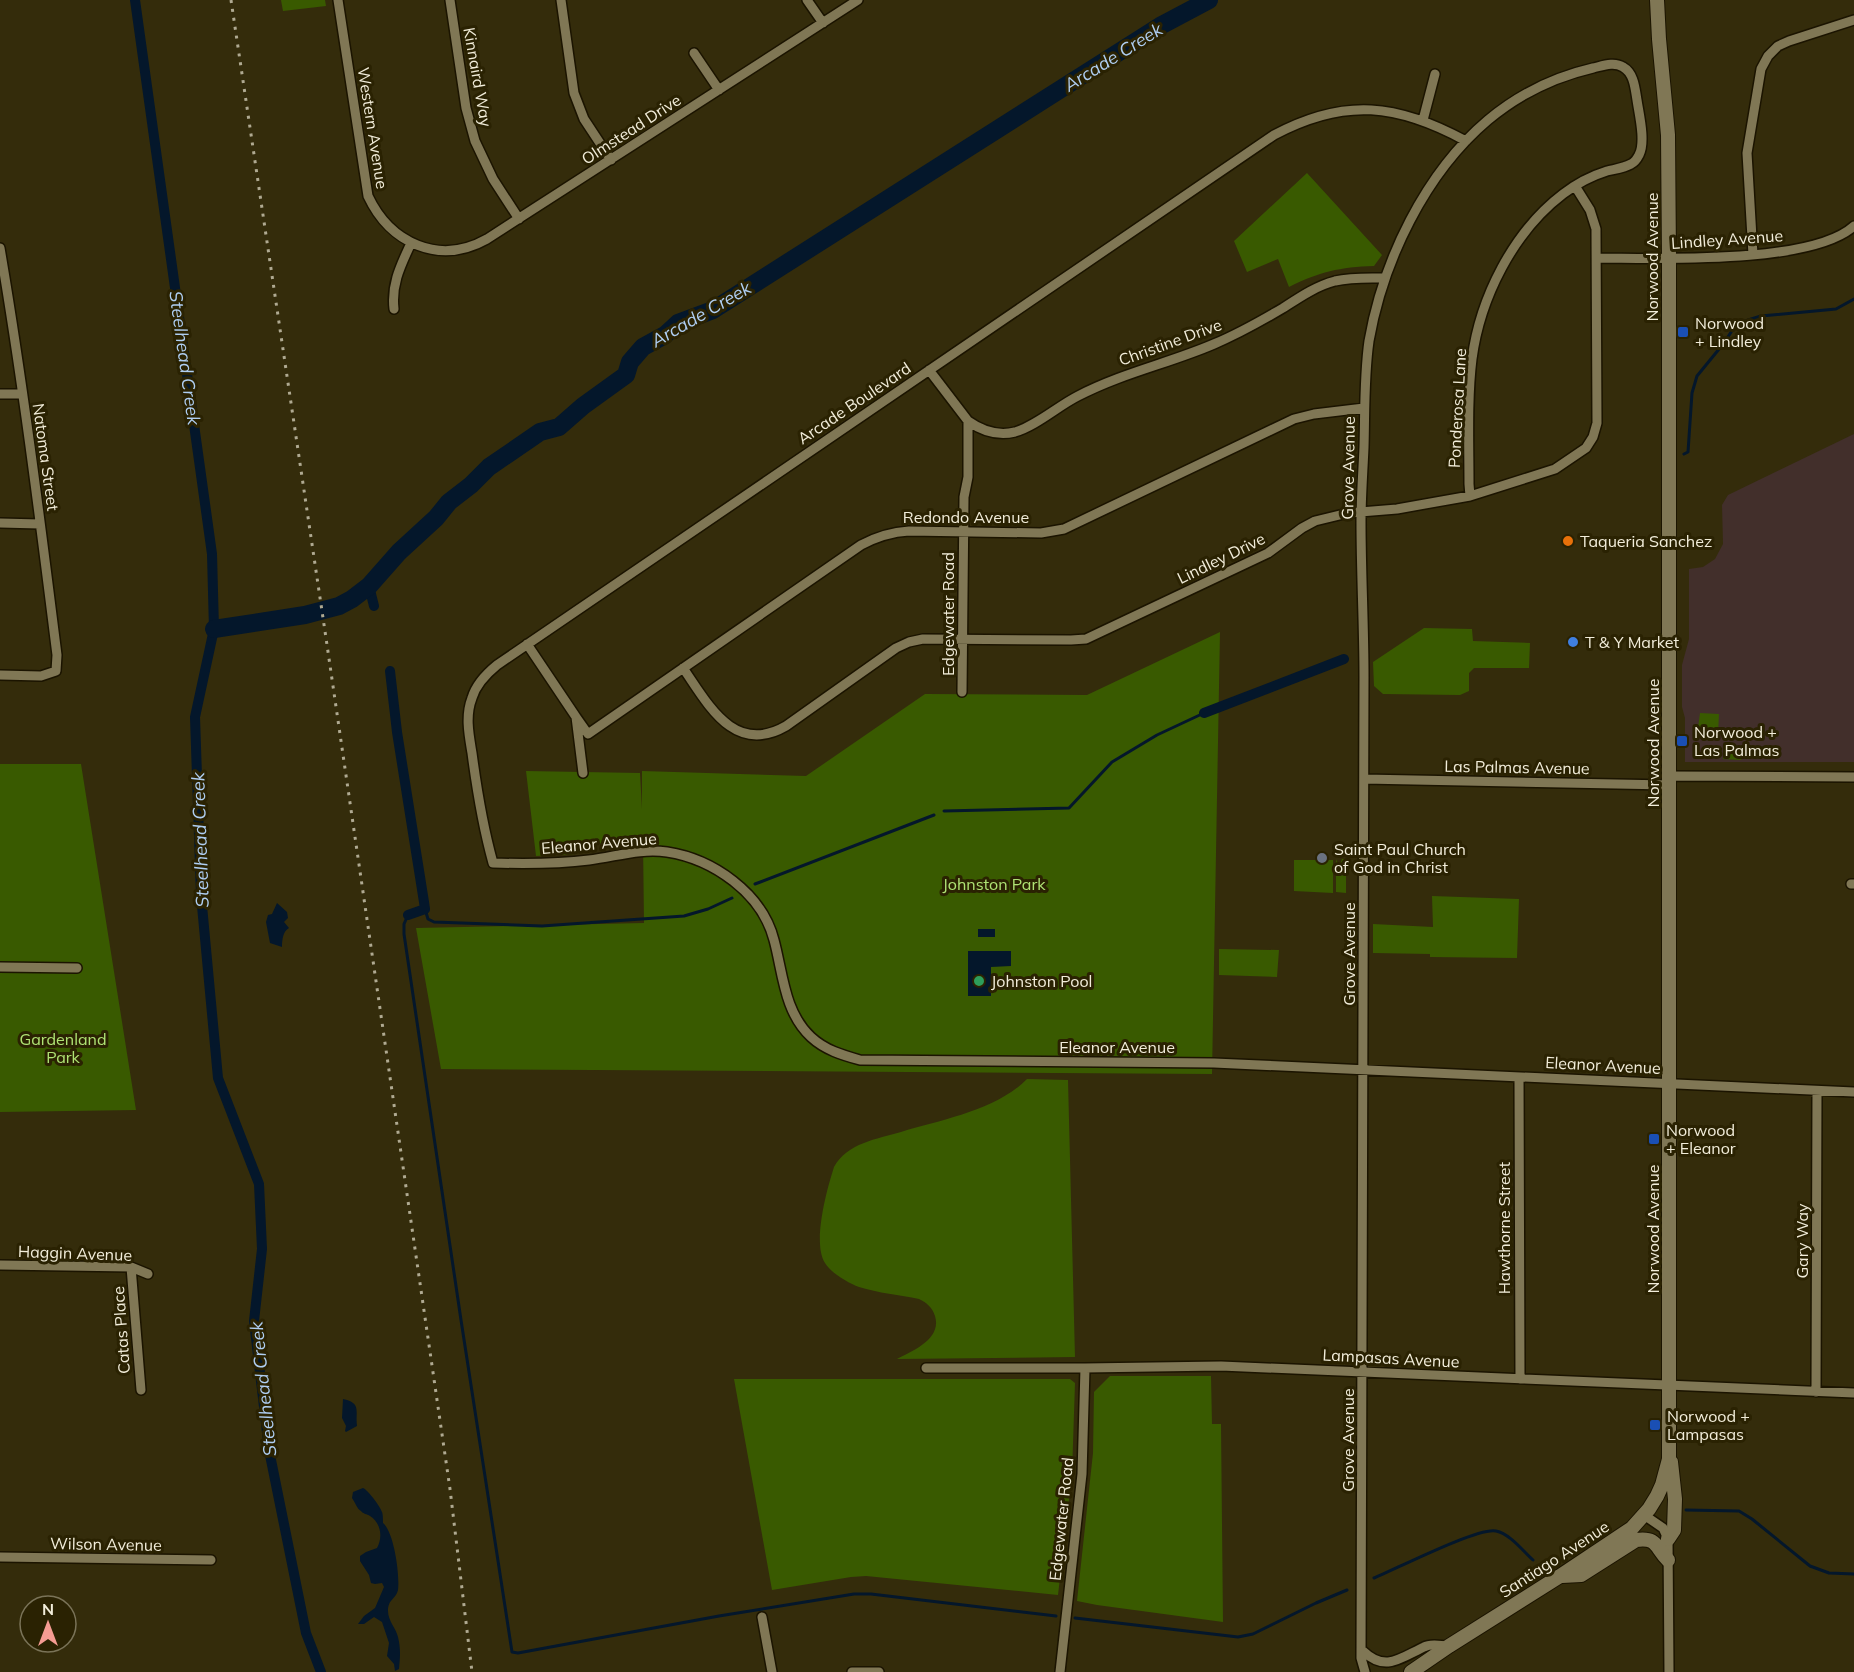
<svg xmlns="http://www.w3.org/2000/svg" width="1854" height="1672" font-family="Mulish,sans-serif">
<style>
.education{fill:#422f2b}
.green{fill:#395a00}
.water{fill:#04172b}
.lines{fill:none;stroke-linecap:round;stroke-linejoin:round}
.stream{stroke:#04172b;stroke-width:3}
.canal{stroke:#04172b;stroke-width:10}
.river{stroke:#04172b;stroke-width:18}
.street-casing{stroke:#1b1400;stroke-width:12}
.secondary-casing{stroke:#1b1400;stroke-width:16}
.street{stroke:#807755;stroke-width:9}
.secondary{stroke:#807755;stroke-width:14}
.rail{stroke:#b0aa92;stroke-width:3;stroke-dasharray:3 6;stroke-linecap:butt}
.transit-dot{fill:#1a4fb4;stroke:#2a2202;stroke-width:2}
.food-dot{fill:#e8710a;stroke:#2a2202;stroke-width:2}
.shop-dot{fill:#3f7fe0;stroke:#2a2202;stroke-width:2}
.worship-dot{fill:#6b7280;stroke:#2a2202;stroke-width:2}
.leisure-dot{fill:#2e9e5b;stroke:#2a2202;stroke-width:2}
.labels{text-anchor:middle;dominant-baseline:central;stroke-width:6;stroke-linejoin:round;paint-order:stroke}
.street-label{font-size:16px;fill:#f2edda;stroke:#2a2202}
.poi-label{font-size:16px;fill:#f2edda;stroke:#2a2202;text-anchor:start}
.park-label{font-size:16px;fill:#afe374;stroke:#2a2202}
.water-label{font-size:18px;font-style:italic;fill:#afcef2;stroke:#2a2202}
</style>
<rect width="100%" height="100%" fill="#342c0b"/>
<path class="education" d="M1854 434V762H1685V718L1682 707V665L1689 639V569L1703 567 1715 559 1723 544 1722 505 1728 495Z"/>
<path class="green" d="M281 0H325L326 6 283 11Z
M1307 173 1382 255 1374 266C1340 267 1319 272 1289 287L1278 259 1247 272 1234 241Z
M1424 628 1472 629 1473 641 1530 643 1529 668H1474L1469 673V691L1460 695 1383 694 1374 686 1373 662Z
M1220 632 1212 1074 441 1069 416 928 644 923 643 842 609 846 601 844 597 840 585 841 580 851 575 854 536 856 526 771 640 773 642 809V771L806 776 925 694 1087 695Z
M1700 713 1719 714 1718 735H1697Z
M1724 747H1741V760L1723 759Z
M0 764H81L136 1110 0 1112Z
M1336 859 1337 862H1341L1342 859H1346V893L1336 892Z
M1294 860H1333V893L1294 891Z
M1432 896 1519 899 1517 958 1430 957V954L1373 953V924L1433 927Z
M1219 949 1279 950 1277 977 1219 975Z
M1027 1079 1068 1080 1075 1357 897 1359C913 1351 942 1339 935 1316 932 1307 927 1303 919 1299 900 1295 878 1293 859 1287 848 1283 831 1273 825 1263 812 1243 827 1189 834 1167 847 1143 877 1139 901 1132 941 1120 997 1110 1027 1079Z
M1110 1376H1211L1212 1424H1221L1223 1622 1097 1605 1077 1601 1093 1453 1094 1392Z
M734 1379H1070L1075 1383 1072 1474 1058 1595 866 1576 851 1577 772 1590Z"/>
<path class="water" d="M277 903 287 912 288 918 284 922 289 928C283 931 282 940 282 947L270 943 266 922 268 915 272 914Z
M978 929H995V937H978Z
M968 951H1011V966L991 967V996H968Z
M343 1399C362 1403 355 1411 357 1426L346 1432 345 1431 346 1426 342 1418Z
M363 1488C368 1490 380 1506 382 1512 383 1514 383 1521 383 1523 394 1532 400 1575 398 1590 396 1599 388 1599 388 1611 388 1621 396 1628 398 1637 401 1650 400 1657 399 1669L395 1671 394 1664 387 1656 389 1643 382 1622 374 1617 364 1624H358L364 1616 375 1608 384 1587 382 1583 375 1584 371 1583 369 1575 360 1561V1556L366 1552 377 1548C383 1537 381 1523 370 1516 367 1514 363 1514 361 1511 357 1509 355 1502 352 1498L353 1492Z"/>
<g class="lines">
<path class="stream" d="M1684 454 1688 452 1692 393 1697 376 1724 343 1735 326 1748 320 1761 316 1836 309 1854 299
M944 811 1069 808 1112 762 1157 735 1204 713
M755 884 934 815
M425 909 428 919 434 922 542 926 684 916 708 909 732 898
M408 915 404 924V934L461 1320 512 1652 518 1653 719 1616 854 1594H871L1056 1616
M1686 1510 1739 1511 1752 1519 1810 1566 1829 1573 1854 1574
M1374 1578C1396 1569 1478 1527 1496 1531 1510 1534 1522 1550 1533 1560
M1075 1618 1238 1637 1253 1634 1316 1603 1347 1590"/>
<path class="canal" d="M135 0 212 554 214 629 195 717 201 895 218 1078 259 1184 262 1249 254 1321 269 1450 306 1633 321 1672
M369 586 374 606
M390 671 397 732 424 902 425 909 408 915
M1204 713 1344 659"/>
<path class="river" d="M214 629 305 615 339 606 352 599 369 586 399 552 436 518 449 502 471 485 489 467 540 432 559 427 583 406 619 380 626 375 630 362 643 347 665 335 678 323 713 310 1160 26 1209 0"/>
<defs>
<path id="street" d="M338 0 368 196C390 243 439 266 487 239L858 0
M450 0 466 108 475 141 493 179 519 219
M561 0 574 93 584 119 611 160
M807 0 823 23
M694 53 719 90
M1423 120 1435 74
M1466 141C1398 104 1345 97 1274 135L497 665C486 674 476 684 472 698 465 716 469 735 472 753 477 791 483 827 493 863 526 864 557 864 589 860 615 857 640 848 667 852 713 859 762 893 774 940 783 973 784 1012 811 1037 825 1050 842 1055 860 1060L1214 1063 1854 1092
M0 248C23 383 40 520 57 655L56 671 41 676 0 675
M1753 255 1747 153 1761 69 1768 56 1778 46 1789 41 1854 20
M1597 258C1656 258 1811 265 1854 226
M394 309C391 284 401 265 411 243
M929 370 968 421V477L964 497 962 692
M0 394H22
M968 421C982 431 998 436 1015 432 1036 426 1058 406 1078 396 1122 373 1170 363 1214 344 1238 334 1261 321 1283 308 1300 297 1316 286 1335 281 1352 277 1368 278 1385 278
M0 523 40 524
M527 644 576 717 583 773
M683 668C708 704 734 756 786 726L896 648 909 642 923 639 1071 640 1086 639 1268 553 1302 528 1315 521 1348 513 1397 509 1470 496 1555 469 1586 448 1593 437 1597 423 1596 229 1590 210 1575 186
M576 717 588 734 861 545C876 537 892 532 909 531L1041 533 1064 529 1294 419 1314 414 1364 408
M1669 776 1854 777
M1364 779 1669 785
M1851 884H1854
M0 967 77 968
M1519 1077 1520 1379
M0 1265 131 1267 148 1274
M131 1267 141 1390
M926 1368H1085L1221 1366 1854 1393
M1816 1392 1817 1091
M1644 1515 1663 1528 1668 1539 1669 1672
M0 1557 211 1560
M762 1617 772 1672
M1363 1651C1385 1672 1399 1659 1424 1647 1431 1643 1441 1646 1448 1646
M852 1672H879
M1060 1672 1082 1474 1085 1368
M1365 1672 1361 1658 1364 677C1364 625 1361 573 1361 521 1361 496 1363 471 1364 447 1365 411 1364 376 1369 341 1383 261 1425 173 1488 120 1518 95 1554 77 1593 68 1602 66 1614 61 1623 67 1634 73 1635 88 1637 100 1639 114 1646 142 1639 155 1637 159 1635 162 1631 164 1624 168 1615 169 1607 171 1591 176 1576 184 1563 194 1513 232 1480 298 1472 359 1467 400 1469 443 1469 484L1470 496"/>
<path id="secondary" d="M1668 1539 1674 1530 1675 1499 1671 1462
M1562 1576 1581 1575 1636 1540C1659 1537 1655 1548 1668 1560
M1411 1672 1449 1646 1560 1576 1632 1528 1649 1509 1657 1496 1662 1485 1669 1459V258L1668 135 1659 39 1657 0"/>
</defs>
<use href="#street" class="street-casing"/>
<use href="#secondary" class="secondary-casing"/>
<use href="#street" class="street"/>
<use href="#secondary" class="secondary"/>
<path class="rail" d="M231 0 326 638 450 1489 472 1672"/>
</g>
<g class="transit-dot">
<rect x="1677" y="326" width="12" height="12" rx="3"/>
<rect x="1676" y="735" width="12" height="12" rx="3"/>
<rect x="1648" y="1133" width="12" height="12" rx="3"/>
<rect x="1649" y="1419" width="12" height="12" rx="3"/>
</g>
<circle class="food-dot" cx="1568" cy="541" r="6"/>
<circle class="shop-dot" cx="1573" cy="642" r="6"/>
<circle class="worship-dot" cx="1322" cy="858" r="6"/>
<circle class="leisure-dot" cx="979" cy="981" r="6"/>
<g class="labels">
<g class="street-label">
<text transform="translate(478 77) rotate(80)">Kinnaird Way</text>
<text transform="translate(373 128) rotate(81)">Western Avenue</text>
<text transform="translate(631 129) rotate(-33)">Olmstead Drive</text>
<text transform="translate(1727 239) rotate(-4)">Lindley Avenue</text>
<text transform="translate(1652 257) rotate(-90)">Norwood Avenue</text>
<text transform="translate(1170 342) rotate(-20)">Christine Drive</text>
<text transform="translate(854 403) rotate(-34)">Arcade Boulevard</text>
<text transform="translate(1457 408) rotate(-87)">Ponderosa Lane</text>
<text transform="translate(46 457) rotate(82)">Natoma Street</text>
<text transform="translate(1348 468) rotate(-89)">Grove Avenue</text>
<text x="966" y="517">Redondo Avenue</text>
<text transform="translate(1221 558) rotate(-26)">Lindley Drive</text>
<text transform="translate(948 614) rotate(-90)">Edgewater Road</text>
<text transform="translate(1653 743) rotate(-90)">Norwood Avenue</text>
<text transform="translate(1517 767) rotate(1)">Las Palmas Avenue</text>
<text transform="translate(599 843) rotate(-5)">Eleanor Avenue</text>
<text transform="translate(1349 954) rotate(-90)">Grove Avenue</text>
<text x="1117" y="1047">Eleanor Avenue</text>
<text transform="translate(1603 1065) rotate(3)">Eleanor Avenue</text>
<text transform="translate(1504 1228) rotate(-90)">Hawthorne Street</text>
<text transform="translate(1653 1229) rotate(-90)">Norwood Avenue</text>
<text transform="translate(1802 1241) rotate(-90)">Gary Way</text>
<text transform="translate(75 1253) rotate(2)">Haggin Avenue</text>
<text transform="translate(121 1330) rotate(-94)">Catas Place</text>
<text transform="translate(1391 1358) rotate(3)">Lampasas Avenue</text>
<text transform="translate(1348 1440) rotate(-90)">Grove Avenue</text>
<text transform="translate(1061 1519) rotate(-84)">Edgewater Road</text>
<text transform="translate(106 1544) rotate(1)">Wilson Avenue</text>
<text transform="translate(1554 1559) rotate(-33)">Santiago Avenue</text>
</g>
<g class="poi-label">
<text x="1695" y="323">Norwood<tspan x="1695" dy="18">+ Lindley</tspan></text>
<text x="1580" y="541">Taqueria Sanchez</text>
<text x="1585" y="642">T &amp; Y Market</text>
<text x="1694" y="732">Norwood +<tspan x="1694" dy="18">Las Palmas</tspan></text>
<text x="1334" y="849">Saint Paul Church<tspan x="1334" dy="18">of God in Christ</tspan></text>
<text x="991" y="981">Johnston Pool</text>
<text x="1666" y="1130">Norwood<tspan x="1666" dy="18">+ Eleanor</tspan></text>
<text x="1667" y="1416">Norwood +<tspan x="1667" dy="18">Lampasas</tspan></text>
</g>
<g class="park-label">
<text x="994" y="884">Johnston Park</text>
<text x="63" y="1039">Gardenland<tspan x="63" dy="18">Park</tspan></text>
</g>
<g class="water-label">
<text transform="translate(1113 57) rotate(-32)">Arcade Creek</text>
<text transform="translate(701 314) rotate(-30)">Arcade Creek</text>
<text transform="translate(185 358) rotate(82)">Steelhead Creek</text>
<text transform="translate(200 840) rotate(-92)">Steelhead Creek</text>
<text transform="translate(263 1389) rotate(-96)">Steelhead Creek</text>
</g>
</g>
<g transform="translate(48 1624)"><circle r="28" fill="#2a2202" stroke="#7a7358" stroke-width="1.5"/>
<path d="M0-4.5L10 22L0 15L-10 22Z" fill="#f59c93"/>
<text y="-9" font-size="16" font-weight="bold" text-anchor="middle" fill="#f2edda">N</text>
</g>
</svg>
